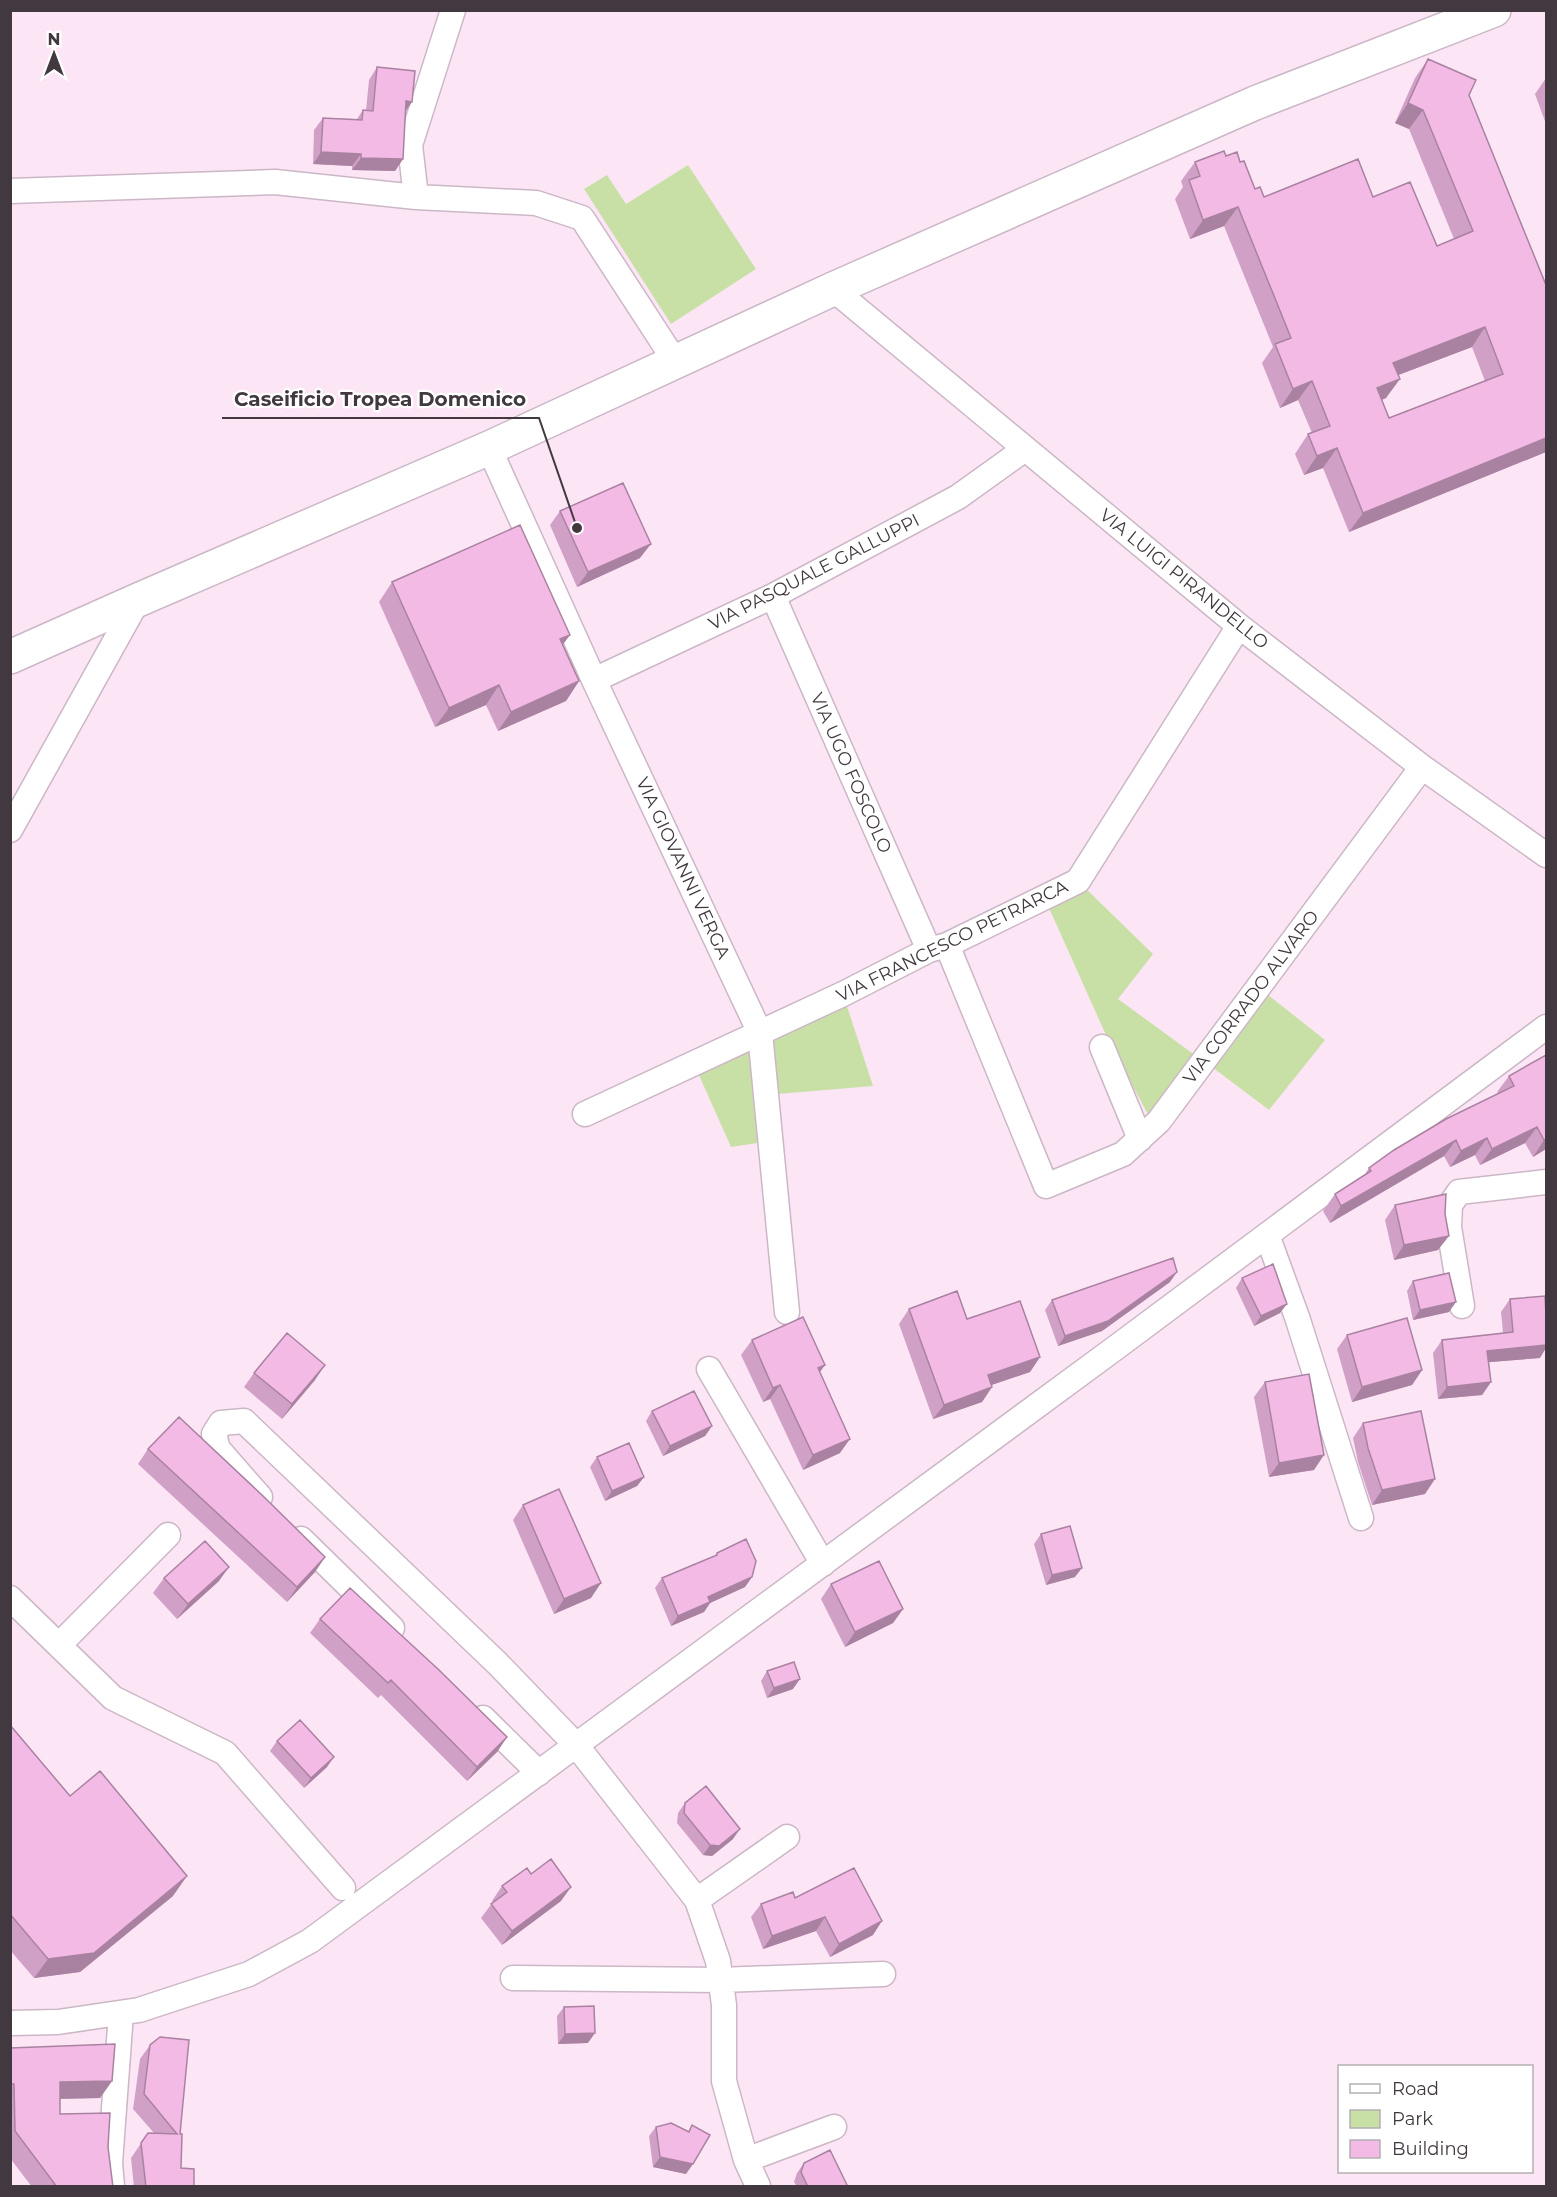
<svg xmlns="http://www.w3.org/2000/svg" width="1557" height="2197" font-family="Montserrat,sans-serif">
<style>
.green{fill:#c8e0a5}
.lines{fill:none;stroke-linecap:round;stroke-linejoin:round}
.street-casing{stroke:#ccb7c7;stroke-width:27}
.primary-casing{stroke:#ccb7c7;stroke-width:36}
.street{stroke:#fff;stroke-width:24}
.primary{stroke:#fff;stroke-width:33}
.wall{fill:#d1a0c6;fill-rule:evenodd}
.shaded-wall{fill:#aa82a1}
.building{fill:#f3bae6;stroke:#aa82a1;stroke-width:1.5;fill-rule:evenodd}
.labels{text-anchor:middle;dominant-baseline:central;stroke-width:4.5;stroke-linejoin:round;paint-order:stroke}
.street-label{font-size:18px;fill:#41393f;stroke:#fff}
.leader{fill:none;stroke:#41393f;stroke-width:2}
.callout-dot{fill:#41393f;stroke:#fff;stroke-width:2}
.callout-label{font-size:20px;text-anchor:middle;font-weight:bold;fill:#41393f;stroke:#fff;stroke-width:4.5;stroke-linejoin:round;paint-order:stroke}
</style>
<rect width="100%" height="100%" fill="#fce6f6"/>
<path class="green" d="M688 165 756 269 671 324 584 189 607 175 626 204Z
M1078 881 1153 954 1118 999 1203 1061 1258 987 1325 1040 1269 1110 1204 1061 1150 1118 1110 1044 1045 899Z
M843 994 873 1086 766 1095 770 1141 731 1147 694 1064Z"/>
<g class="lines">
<defs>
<path id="street" d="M10 191 275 182 416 197 536 203 582 218 675 361
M416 197 410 145 453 10
M833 289 1239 626 1422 767 1546 855
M489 448 594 680 760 1033 787 1312
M773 596 929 950
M594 680 773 596 958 497 1025 449
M10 830 138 600
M947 945 1046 1186 1123 1154 1159 1121 1422 767
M1102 1047 1140 1139
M585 1114 843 994 929 950 947 945 1078 881 1239 626
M1267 1235 1297 1317 1361 1518
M1462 1306 1449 1227 1450 1205 1459 1192 1546 1182
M709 1369 823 1564
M260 1497 218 1449 214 1434 221 1423 244 1421 497 1663 576 1745 697 1900 718 1961 724 2005V2081L746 2160 758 2186
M301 1539 392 1628
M10 1598 113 1698 225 1753 343 1888
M59 1645 168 1535
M483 1718 539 1773
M697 1900 787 1837
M513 1978 720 1980 883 1974
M10 2023 58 2022 139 2010 249 1974 310 1941 1118 1346 1546 1027
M746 2160 834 2127
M112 2186 110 2163 121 2013"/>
<path id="primary" d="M10 657 138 600 489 448 833 289 1255 103 1494 10"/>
</defs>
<use href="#street" class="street-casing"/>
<use href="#primary" class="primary-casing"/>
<use href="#street" class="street"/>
<use href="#primary" class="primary"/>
</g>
<path class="wall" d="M1428 59 1469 95 1546 285V452L1349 532 1323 468 1304 475 1295 454 1308 434 1312 433 1298 400 1280 408 1262 363 1273 347 1224 226 1190 239 1175 199 1183 187 1181 181 1195 162 1226 156 1240 162 1255 189 1264 197H1373L1437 246 1454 239 1409 129 1395 123 1415 78ZM1472 347 1485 381 1389 418 1382 400 1386 398 1398 375Z
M377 67 405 111 403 159 395 171 352 170V166L313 164 314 130 323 118 357 119 363 110 366 111 369 80Z
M1546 78V124L1535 94Z
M560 511 640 558 577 587 550 525Z
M392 582 563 645 579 681 566 701 498 731 486 705 435 727 379 602Z
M1546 1055V1149L1533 1157 1525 1143 1480 1165 1475 1155 1450 1167 1444 1156 1330 1223 1323 1211 1335 1194 1365 1174 1369 1168 1498 1093 1497 1092 1509 1076Z
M1395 1205 1445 1214 1438 1250 1394 1260 1385 1220Z
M1242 1278 1280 1313 1254 1326 1236 1288Z
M1413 1281 1449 1312 1413 1320 1407 1291Z
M1170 1282 1102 1331 1058 1346 1045 1310 1052 1300Z
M1510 1299 1540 1358 1489 1362 1491 1382 1482 1395 1438 1399 1433 1353 1442 1340 1503 1333 1501 1312Z
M909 1309 967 1319 1040 1357 1030 1372 991 1385 992 1387 982 1402 933 1419 899 1324Z
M1347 1335 1422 1370 1412 1385 1352 1402 1337 1349Z
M752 1340 840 1453 803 1470 770 1399 763 1402 741 1355Z
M254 1373 315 1380 282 1419 244 1387Z
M1265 1382 1314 1470 1269 1477 1254 1397Z
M652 1411 712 1426 705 1436 663 1456 646 1421Z
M1363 1423 1425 1494 1372 1505 1358 1462 1353 1438Z
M148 1449 325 1557 315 1572 287 1602 138 1464Z
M597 1457 644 1477 637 1486 605 1501 590 1467Z
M523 1505 591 1598 554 1614 513 1520Z
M1041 1534 1075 1577 1046 1585 1034 1544Z
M717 1553 752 1577 745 1587 710 1603 704 1612 671 1626 655 1588 662 1578 715 1556Z
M164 1578 219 1581 177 1619 153 1593Z
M831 1584 903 1609 893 1623 845 1647 821 1599Z
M320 1619 507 1737 497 1752 467 1781 381 1695 378 1698 310 1633Z
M767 1671 793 1689 767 1698 761 1681Z
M10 1725 70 1796 173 1896 80 1972 34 1978 10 1950Z
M277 1741 327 1767 304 1788 270 1751Z
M685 1803 733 1839 712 1856 703 1855 677 1823 678 1813Z
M531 1874 561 1901 502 1945 481 1918 493 1902 492 1901 502 1886Z
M795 1898 873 1935 830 1957 816 1931 763 1949 751 1917 761 1904Z
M564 2007 588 2043 558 2044 557 2016Z
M150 2045 180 2134 181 2168 194 2187H134L131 2158 148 2133H154L133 2109 140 2059Z
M10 2048 112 2081 100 2098 60 2099V2114L108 2147 113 2187H32L10 2158Z
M692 2125 686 2174 653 2167 649 2136 656 2127 688 2132Z
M804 2163 848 2187H797L794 2182 797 2173Z"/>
<path class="shaded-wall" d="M406 101 412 102 404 114Z
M1408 103 1423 110 1409 129 1395 123Z
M321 152 361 154 352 166 313 164Z
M361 158 403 159 395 171 352 170Z
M1238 207 1224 226 1190 239 1203 220Z
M1485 327 1472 347 1380 382 1393 363Z
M1400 379 1386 398 1364 407 1377 388Z
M1312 381 1298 400 1280 408 1293 389Z
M1546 438V452L1349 532 1363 513Z
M1337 448 1323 468 1304 475 1317 456Z
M651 544 640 558 577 587 588 572Z
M570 635 556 654 560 639Z
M579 681 566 701 498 731 511 712Z
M499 685 486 705 435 727 449 708Z
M1537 1127 1525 1143 1480 1165 1492 1149Z
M1487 1138 1475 1155 1450 1167 1461 1151Z
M1546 1139V1149L1533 1157 1544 1140Z
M1456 1140 1444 1156 1330 1223 1341 1206Z
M1449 1236 1438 1250 1394 1260 1404 1245Z
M1177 1272 1170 1282 1102 1331 1058 1346 1065 1336Z
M1456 1302 1449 1312 1413 1320 1420 1310Z
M1287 1304 1280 1313 1254 1326 1261 1316Z
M1546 1345V1348L1540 1358 1479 1363 1487 1351Z
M1040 1357 1030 1372 977 1390 988 1375Z
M325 1365 315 1380 282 1419 292 1404Z
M825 1365 815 1379 818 1368Z
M1422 1370 1412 1385 1352 1402 1362 1387Z
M1491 1382 1482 1395 1438 1399 1447 1387Z
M780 1385 770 1399 763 1402 773 1388Z
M992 1387 982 1402 933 1419 944 1405Z
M712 1426 705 1436 663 1456 670 1446Z
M850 1439 840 1453 803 1470 813 1455Z
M1324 1455 1314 1470 1269 1477 1279 1463Z
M644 1477 637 1486 605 1501 612 1491Z
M1435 1479 1425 1494 1372 1505 1382 1490Z
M325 1557 315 1572 287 1602 297 1587Z
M229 1567 219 1581 177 1619 188 1604Z
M1082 1568 1075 1577 1046 1585 1052 1575Z
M752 1577 745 1587 710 1603 704 1612 671 1626 678 1616 708 1597Z
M601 1583 591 1598 554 1614 564 1599Z
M903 1609 893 1623 845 1647 855 1632Z
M800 1679 793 1689 767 1698 774 1688Z
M507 1737 497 1752 467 1781 477 1767Z
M334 1757 327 1767 304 1788 311 1778Z
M740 1829 733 1839 712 1856 703 1855 710 1845Z
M187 1876 173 1896 80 1972 34 1978 48 1959Z
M571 1887 561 1901 502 1945 512 1931Z
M825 1917 816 1931 763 1949 772 1936Z
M882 1921 873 1935 830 1957 839 1944Z
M595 2033 588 2043 558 2044 565 2034Z
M112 2081 100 2098 48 2099 60 2082Z
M660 2157 693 2164 686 2174 653 2167Z"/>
<path class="building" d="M1428 59 1476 80 1469 95 1546 285V438L1363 513 1337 448 1317 456 1308 434 1330 426 1312 381 1293 389 1275 344 1291 338 1238 207 1203 220 1189 180 1200 176 1195 162 1224 151 1226 156 1237 152 1240 162 1244 161 1255 189 1260 187 1264 197 1358 159 1373 197 1410 182 1437 246 1473 231 1423 110 1408 103ZM1485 327 1503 374 1389 418 1377 388 1400 379 1393 363Z
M377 67 415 71 412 102 406 101 403 159 361 158V154L321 152 323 118 362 120 363 110 373 111Z
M623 483 651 544 588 572 560 511Z
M520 525 570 635 560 639 579 681 511 712 499 685 449 708 392 582Z
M1546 1055V1139L1544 1140 1537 1127 1492 1149 1487 1138 1461 1151 1456 1140 1341 1206 1335 1194 1371 1171 1369 1168 1394 1150 1446 1119 1514 1086 1509 1076Z
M1446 1194 1445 1214 1449 1236 1404 1245 1395 1205Z
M1173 1258 1177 1272 1108 1321 1065 1336 1052 1300Z
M1273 1264 1287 1304 1261 1316 1242 1278Z
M1449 1273 1456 1302 1420 1310 1413 1281Z
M957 1291 967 1319 1020 1301 1040 1357 988 1375 992 1387 944 1405 909 1309Z
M1545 1296 1546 1317V1345L1487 1351 1491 1382 1447 1387 1442 1340 1513 1332 1510 1299Z
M803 1317 825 1365 818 1368 850 1439 813 1455 780 1385 773 1388 752 1340Z
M1407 1318 1422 1370 1362 1387 1347 1335Z
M287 1333 325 1365 292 1404 254 1373Z
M1309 1374 1324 1455 1279 1463 1265 1382Z
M694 1391 712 1426 670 1446 652 1411Z
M1421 1411 1435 1479 1382 1490 1368 1448 1363 1423Z
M179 1417 262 1495 325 1557 297 1587 148 1449Z
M629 1443 644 1477 612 1491 597 1457Z
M559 1489 601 1583 564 1599 523 1505Z
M1070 1526 1082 1568 1052 1575 1041 1534Z
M746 1539 756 1561 752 1577 708 1597 710 1602 678 1616 662 1578 717 1555V1553Z
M205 1541 229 1567 188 1604 164 1578Z
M879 1561 903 1609 855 1632 831 1584Z
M350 1588 439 1670 507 1737 477 1767 391 1680 388 1683 320 1619Z
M794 1662 800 1679 774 1688 767 1671Z
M300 1720 334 1757 311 1778 277 1741Z
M10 1725 70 1796 100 1771 187 1876 94 1953 48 1959 10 1914Z
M706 1786 740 1829 719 1846 710 1845 684 1813 685 1803Z
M551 1859 571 1887 512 1931 491 1904 507 1892 502 1886 527 1868 531 1874Z
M854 1868 882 1921 839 1944 825 1917 772 1936 761 1904 793 1892 795 1898Z
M594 2006 595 2033 565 2034 564 2007Z
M160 2037 189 2040 180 2134H182L181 2168 194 2169V2187H146L141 2143 148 2133 177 2134 144 2094 150 2045Z
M115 2044 112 2081 60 2082V2114L110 2113 108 2147 113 2187H57L15 2131 14 2084H10V2048Z
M671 2123 689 2132 692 2125 710 2135 693 2164 660 2157 656 2127Z
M830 2150 848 2187H808L801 2172 804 2163Z"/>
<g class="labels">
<g class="street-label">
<text transform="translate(814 572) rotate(-27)">VIA PASQUALE GALLUPPI</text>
<text transform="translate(1184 579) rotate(39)">VIA LUIGI PIRANDELLO</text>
<text transform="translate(851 773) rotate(66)">VIA UGO FOSCOLO</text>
<text transform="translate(683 868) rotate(65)">VIA GIOVANNI VERGA</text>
<text transform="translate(952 941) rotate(-26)">VIA FRANCESCO PETRARCA</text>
<text transform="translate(1251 997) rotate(-53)">VIA CORRADO ALVARO</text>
</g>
</g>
<path class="leader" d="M577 528L539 418H222"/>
<circle class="callout-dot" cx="577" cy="528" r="6"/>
<g class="callout-label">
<text x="380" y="406">Caseificio Tropea Domenico</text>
</g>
<rect width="1557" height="2197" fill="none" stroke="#41393f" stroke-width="24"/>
<rect x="1338" y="2065" width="195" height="108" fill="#ffffff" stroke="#b3b0b2" stroke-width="1.5"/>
<rect x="1350" y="2084" width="30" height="9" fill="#ffffff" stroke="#b3b0b2" stroke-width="1.5"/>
<text x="1392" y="2095" font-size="18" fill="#41393f">Road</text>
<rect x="1350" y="2110" width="30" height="18" fill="#c8e0a5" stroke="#b3b0b2" stroke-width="1.5"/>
<text x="1392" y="2125" font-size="18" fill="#41393f">Park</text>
<rect x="1350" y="2140" width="30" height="18" fill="#f3bae6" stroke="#b3b0b2" stroke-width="1.5"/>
<text x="1392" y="2155" font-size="18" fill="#41393f">Building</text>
<g transform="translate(54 54)" stroke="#ffffff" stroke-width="4.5" paint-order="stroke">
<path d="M0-4.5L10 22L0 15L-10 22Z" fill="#41393f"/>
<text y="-9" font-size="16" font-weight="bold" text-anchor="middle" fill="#41393f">N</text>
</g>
</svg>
